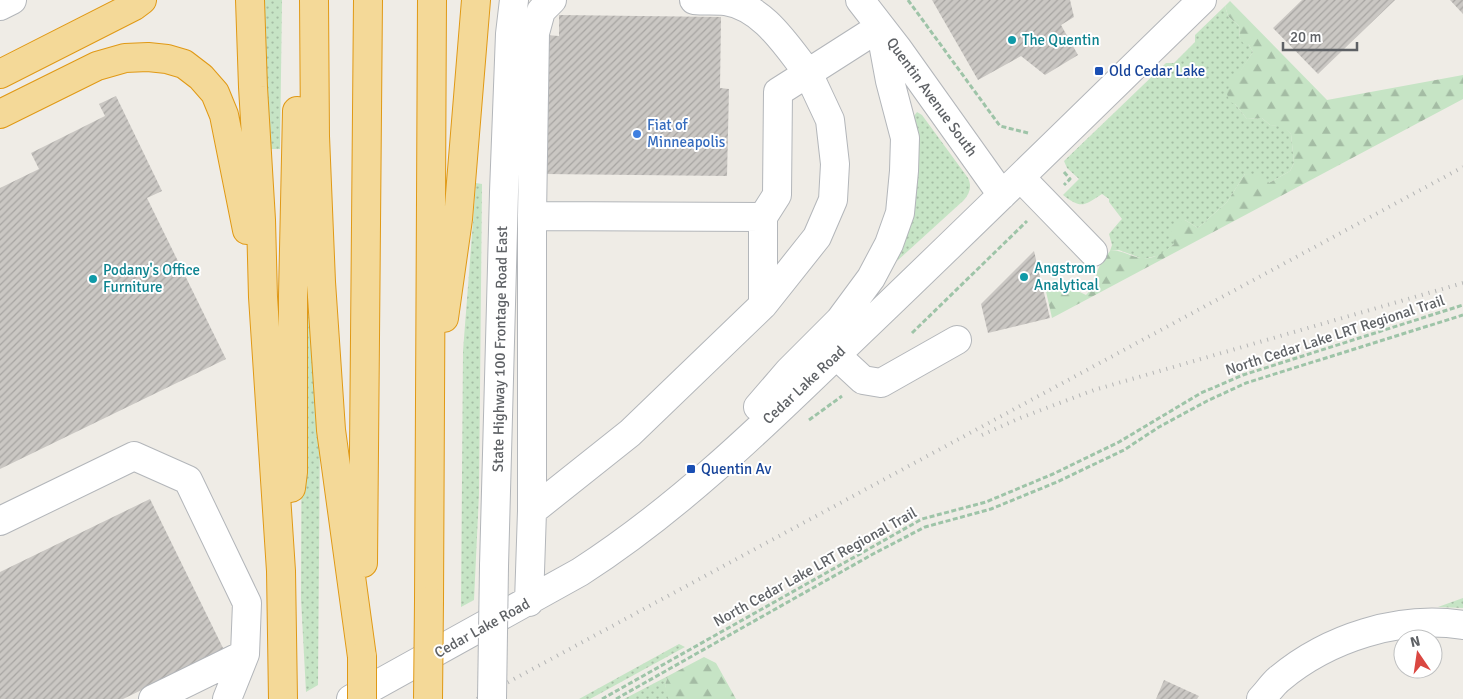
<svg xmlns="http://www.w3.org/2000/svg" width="1463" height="699" font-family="Signika,sans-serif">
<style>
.grass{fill:url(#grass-dots)}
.forest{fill:url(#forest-firs)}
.building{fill:url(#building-hatch)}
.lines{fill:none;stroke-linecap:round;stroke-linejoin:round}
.minor-casing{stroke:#b3b6ba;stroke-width:30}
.highway-casing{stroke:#e09915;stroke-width:30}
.path{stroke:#9ec4a8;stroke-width:3;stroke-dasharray:5 2.5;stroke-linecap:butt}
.minor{stroke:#fff;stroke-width:28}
.highway{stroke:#f4d998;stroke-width:28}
.rail{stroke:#b4b5b5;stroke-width:4;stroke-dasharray:1 6;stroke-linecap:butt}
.minor-bridge-casing{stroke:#b3b6ba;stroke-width:30;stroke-linecap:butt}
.highway-bridge-casing{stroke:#e09915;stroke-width:30;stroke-linecap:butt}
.minor-bridge{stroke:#fff;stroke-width:28}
.highway-bridge{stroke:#f4d998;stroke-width:28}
.culture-dot{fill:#0f9aa8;stroke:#fff;stroke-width:2}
.transit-dot{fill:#1a4fb4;stroke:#fff;stroke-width:2}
.shop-dot{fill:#3f7fe0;stroke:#fff;stroke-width:2}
.labels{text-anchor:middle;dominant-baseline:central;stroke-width:4;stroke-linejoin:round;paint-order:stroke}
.culture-label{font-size:15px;fill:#0d838f;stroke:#fff;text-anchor:start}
.transit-label{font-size:15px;fill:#164399;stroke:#fff;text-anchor:start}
.street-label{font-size:15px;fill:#5e6165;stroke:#fff}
.shop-label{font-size:15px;fill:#366cbe;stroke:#fff;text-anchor:start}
</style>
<defs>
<pattern id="grass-dots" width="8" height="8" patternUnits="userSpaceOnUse" patternTransform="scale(1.25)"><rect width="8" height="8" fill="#c6e4c5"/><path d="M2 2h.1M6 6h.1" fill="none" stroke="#a4bca4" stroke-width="1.8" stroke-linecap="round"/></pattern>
<pattern id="forest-firs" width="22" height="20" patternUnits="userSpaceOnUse" patternTransform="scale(1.25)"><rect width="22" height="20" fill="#c6e4c5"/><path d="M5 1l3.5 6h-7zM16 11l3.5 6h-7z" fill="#a4bca4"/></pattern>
<pattern id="building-hatch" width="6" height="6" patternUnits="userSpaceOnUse" patternTransform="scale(1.25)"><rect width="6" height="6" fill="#cac7c3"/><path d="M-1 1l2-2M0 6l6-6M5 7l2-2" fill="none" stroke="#a7a5a2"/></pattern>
</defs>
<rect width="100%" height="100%" fill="#efece6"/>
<path class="grass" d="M260 0H282L280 149H268Z
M1225 6 1228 16 1239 26 1240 38 1249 45 1253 52 1239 74 1235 104 1247 119 1262 118 1270 125 1284 126 1291 134 1294 163 1290 171 1269 183 1245 174 1227 202 1198 228 1185 220 1174 244 1161 255 1143 259 1119 250 1110 251 1112 245 1109 234 1120 221 1122 219 1109 202V199L1102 194C1084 206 1081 209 1063 195L1079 179 1067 168 1064 161 1166 63H1174L1195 42V35Z
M917 112 922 115 968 178C972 186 970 193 964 200L897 261 908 225 916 126 914 116Z
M476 183 482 184 479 494 474 600 461 607 463 351Z
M302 310H310L320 429 318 685 306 692 301 599Z
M1463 598V608L1438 607Z
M679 644 685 647 590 699H579Z
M668 676 665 685 670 699H624Z"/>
<path class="forest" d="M1230 1 1327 100 1463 75V99L1052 318 1045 287 1052 281H1057L1086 295 1096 284C1095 270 1102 261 1110 251 1118 250 1122 252 1130 255 1150 262 1158 257 1174 244L1170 234 1176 223 1185 220 1198 228 1227 202 1245 174 1264 176 1269 183 1290 171 1294 163 1291 134 1284 127 1270 125 1262 118 1247 119 1235 104 1230 102 1227 94 1232 76 1239 73 1253 52 1249 45 1243 43 1240 38 1239 26 1228 16 1225 6Z
M704 657 716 663 736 699H670L668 698 665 685 668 676Z"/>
<path class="building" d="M932 0H1070L1074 17 1061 25 1078 55 1045 75 1021 56 978 80Z
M1302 0H1395L1318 74 1273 28Z
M1450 0H1463V14Z
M559 15 721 17 720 88 729 89 727 176 545 174 546 35 559 36Z
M116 96 162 191 147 198 226 359 0 469V188L39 169 31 153 105 116 99 104Z
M1034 251 1050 318 988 333 981 304Z
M150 499 224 650 123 699H0V572Z
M1164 680 1199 696 1197 699H1156Z"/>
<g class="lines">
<defs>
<path id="minor" d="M694 0C704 1 715 0 725 1 763 7 786 45 808 73L880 27 890 81 905 138 904 171 900 213 889 244 871 278 840 320 789 371 758 407
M860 0 898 49 1002 195
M0 6 12 0
M1021 178 1093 252
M532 216 763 217V305
M836 355 863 380 881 383 957 340
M532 511 630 433 763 305 817 237 833 200 835 164 830 120 808 73 778 92 777 195 763 217
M0 521 134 456 188 480 247 603 245 654 227 699
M494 566 504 192 510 34 514 0
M529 602 532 511V216L535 33 541 11 552 0
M153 699 245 654
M351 699 580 572C684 505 772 417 860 332 975 222 1088 111 1202 0
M1261 699C1267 693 1272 685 1279 679 1328 638 1399 615 1463 625"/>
<path id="highway" d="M250 0 253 87 261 220 263 297 281 571 283 699
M314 0 315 136 321 282 331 430 362 657
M0 74 134 6 142 0
M0 114 97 66 125 58 148 57 167 59 184 64 201 77 215 93 224 115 247 230
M444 318 458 219 476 0
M291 488 293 472V295L297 111
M363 563 368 0
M429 601 432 0"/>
</defs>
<use href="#minor" class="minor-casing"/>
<use href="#highway" class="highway-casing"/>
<path class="path" d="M908 0 1000 126 1028 133
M1064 172 1070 179 1064 185
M912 333 1027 221
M809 420 842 396
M602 699 922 519 986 502 1053 474 1119 442 1201 393 1243 375 1463 305
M616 699 873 554 925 527 991 509 1057 482 1124 450 1159 427 1207 401 1246 383 1463 315"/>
<use href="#minor" class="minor"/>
<use href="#highway" class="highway"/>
<path class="rail" d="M982 435 1020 418 1094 390 1463 283
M477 699 1463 167"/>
<defs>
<path id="minor-bridge" d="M492 699 494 566"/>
<path id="highway-bridge" d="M362 699V657
M428 699 429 601"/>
</defs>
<use href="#minor-bridge" class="minor-bridge-casing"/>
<use href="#highway-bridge" class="highway-bridge-casing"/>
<use href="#minor-bridge" class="minor-bridge"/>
<use href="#highway-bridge" class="highway-bridge"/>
</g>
<g class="culture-dot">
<circle cx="1012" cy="40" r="5"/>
<circle cx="1024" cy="277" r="5"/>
<circle cx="93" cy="279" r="5"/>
</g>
<g class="transit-dot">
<rect x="1094" y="66" width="10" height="10" rx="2.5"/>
<rect x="686" y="464" width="10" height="10" rx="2.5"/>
</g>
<circle class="shop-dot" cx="637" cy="134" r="5"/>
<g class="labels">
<g class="culture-label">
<text x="1022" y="40">The Quentin</text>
<text x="1034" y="268">Angstrom<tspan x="1034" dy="17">Analytical</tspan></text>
<text x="103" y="270">Podany's Office<tspan x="103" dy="17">Furniture</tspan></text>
</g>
<g class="transit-label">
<text x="1109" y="71">Old Cedar Lake</text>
<text x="701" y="469">Quentin Av</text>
</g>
<g class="street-label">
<text transform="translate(932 97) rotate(54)">Quentin Avenue South</text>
<text transform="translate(1335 335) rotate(-18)">North Cedar Lake LRT Regional Trail</text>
<text transform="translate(500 349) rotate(-89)">State Highway 100 Frontage Road East</text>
<text transform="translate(804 385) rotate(-43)">Cedar Lake Road</text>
<text transform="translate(815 567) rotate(-29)">North Cedar Lake LRT Regional Trail</text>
<text transform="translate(482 628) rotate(-29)">Cedar Lake Road</text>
</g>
<g class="shop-label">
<text x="647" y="125">Fiat of<tspan x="647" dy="17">Minneapolis</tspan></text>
</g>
</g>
<g transform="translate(1418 654) rotate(347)"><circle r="24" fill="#ffffff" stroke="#bfc0c1"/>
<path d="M0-4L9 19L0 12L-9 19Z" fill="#da4741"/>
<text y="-8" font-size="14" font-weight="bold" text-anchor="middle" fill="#5e6165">N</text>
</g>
<path d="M1283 42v8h74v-8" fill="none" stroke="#5e6165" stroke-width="2.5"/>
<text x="1290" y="42" font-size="15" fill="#5e6165" stroke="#ffffff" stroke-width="4" paint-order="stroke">20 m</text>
</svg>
